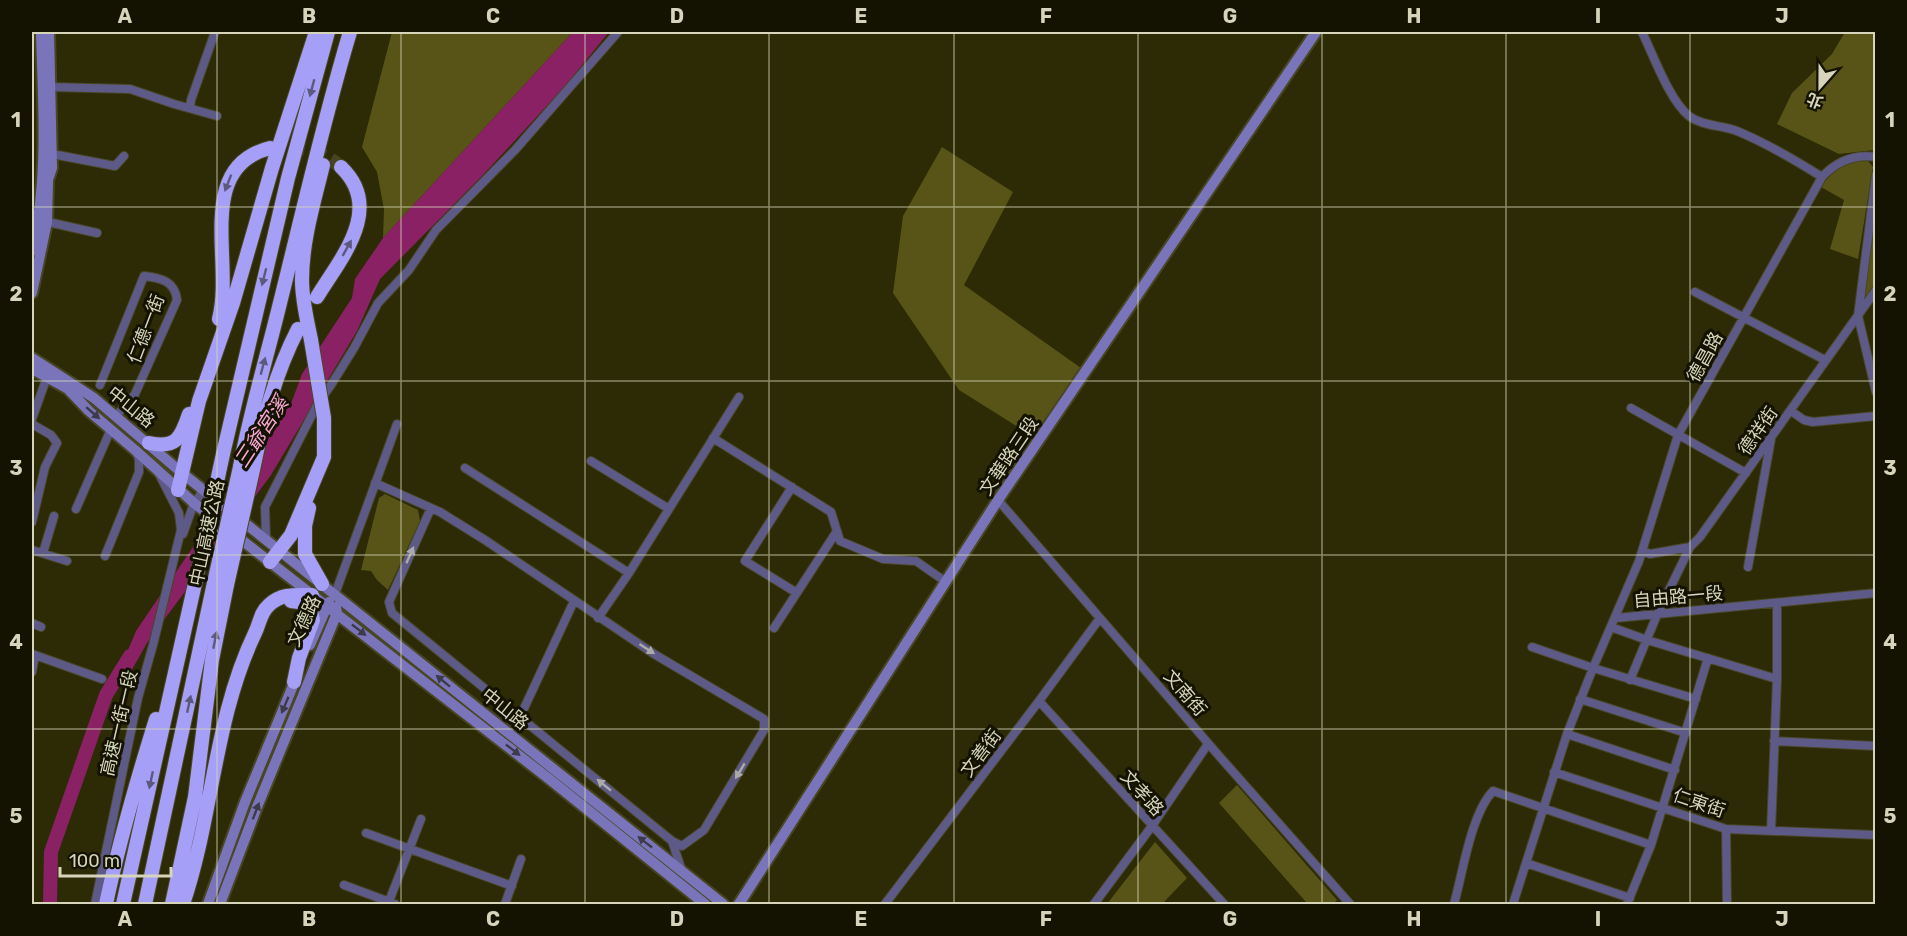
<svg xmlns="http://www.w3.org/2000/svg" width="1907" height="936" font-family="Rubik,'Noto Sans TC',sans-serif">
<style>
.green{fill:#585417}
.water{fill:#8b2165}
.lines{fill:none;stroke-linecap:round;stroke-linejoin:round}
.river{stroke:#8b2165;stroke-width:14}
.highway-tunnel{stroke:#464421;stroke-width:14;stroke-dasharray:14 7;stroke-linecap:butt}
.street-casing{stroke:#484623;stroke-width:10}
.secondary-casing{stroke:#484623;stroke-width:14}
.highway-casing{stroke:#484623;stroke-width:16}
.street{stroke:#5d5a87;stroke-width:8}
.secondary{stroke:#7a75bb;stroke-width:10}
.highway{stroke:#a59ff7;stroke-width:14}
.highway-bridge-casing{stroke:#484623;stroke-width:16;stroke-linecap:butt}
.highway-bridge{stroke:#a59ff7;stroke-width:14}
.oneway{fill:#5c597c}
.oneway2{fill:#3d3a4c}
.oneway3{fill:#acaaa9}
.grid{fill:none;stroke:#d6d5bc;stroke-width:1.5;stroke-opacity:0.55}
.labels{text-anchor:middle;dominant-baseline:central;stroke-width:6;stroke-linejoin:round;paint-order:stroke}
.street-label{font-size:18px;fill:#d6d5bc;stroke:#141302}
.water-label{font-size:20px;font-style:italic;fill:#fba8d5;stroke:#141302}
.neatline{fill:none;stroke:#d6d5bc;stroke-width:2}
.grid-label{font-size:20px;text-anchor:middle;font-weight:bold;fill:#d6d5bc}
</style>
<rect width="100%" height="100%" fill="#2d2b06"/>
<path class="green" d="M392 32H573L383 238 384 209 377 172 362 147Z
M1845 32H1875V144L1874 150 1839 154 1777 124 1792 93 1832 54Z
M942 147 1013 192 964 285 1081 368 1034 437 959 390 893 293 903 216Z
M1856 161H1868L1873 167 1858 259 1830 249 1844 200 1821 187C1831 173 1839 166 1856 161Z
M1875 201V286L1862 306Z
M385 494 418 510 420 521 388 590 377 580 371 571 361 570 379 498Z
M1237 785 1337 900 1333 904H1305L1306 902 1219 803Z
M1155 842 1187 878 1162 904H1107Z"/>
<path class="water" d="M573 32H609L566 85 483 175 380 279 357 331 271 475 147 643 129 675 120 669 136 631 292 401 302 374 352 298 355 279 383 238Z"/>
<g class="lines">
<path class="river" d="M50 904 51 852 106 695 130 656"/>
<path class="highway-tunnel" d="M270 148C297 144 320 150 341 167"/>
<defs>
<path id="street" d="M1642 32C1653 54 1669 100 1689 116 1702 126 1721 125 1737 131 1766 143 1795 160 1822 177
M50 87 130 89 174 104 217 116
M190 108 191 100 215 32
M52 154 115 166 124 156
M1876 175 1858 316 1876 392
M32 217 39 220 97 233
M1695 292 1825 360
M100 385 144 276C161 278 175 281 177 300L135 394 116 416
M1631 408 1746 473
M1791 411 1804 420 1813 422 1876 416
M32 419 47 377
M32 424 51 435 57 443 45 467 32 522
M713 438 831 512 840 541 883 559 916 561 946 582
M591 461 669 509
M465 468 629 573
M375 483 440 512 485 540 654 654 764 719V730L704 830 682 846 672 841
M792 487 745 561 797 593
M998 500 1220 757 1350 904
M431 508 389 602 392 613 672 841 682 871
M76 509 111 429
M183 534 194 503 204 490
M266 538 265 507 318 403 331 385 354 348 378 303 409 270 436 230 515 150 618 32
M32 550 67 561
M1643 551 1650 554 1690 547 1700 537 1876 290
M43 553 54 516
M105 556 139 472V460L137 453
M1748 567 1771 439
M335 594 397 424
M598 618 629 573 739 397
M1616 618 1876 593
M32 623 41 627
M1611 627 1647 640 1777 679
M774 628 837 531
M1532 647 1593 668 1696 699
M32 654 102 679
M32 672 35 655
M1630 680 1657 615 1690 547
M1580 699 1686 733
M1039 701 1224 904
M520 717 574 601
M1567 734 1675 770
M1774 741 1876 746
M1554 772 1726 829 1876 835
M1726 829 1727 904
M1771 831 1777 679V603
M366 833 512 886
M1526 863 1630 898
M344 885 395 904
M95 904 138 698 153 645 181 530 179 513 159 474
M388 904 421 819
M505 904 521 859
M885 904 1039 701 1100 618
M1094 904 1152 826 1208 744
M1454 904C1463 872 1471 814 1493 791L1651 845
M1513 904 1567 734 1593 668 1639 561 1678 435 1822 177C1837 161 1854 154 1876 157
M1627 904 1651 845 1708 658"/>
<path id="secondary" d="M32 251C49 179 43 104 41 32
M32 293 47 222 48 180 52 168 49 32
M32 358 94 398 182 473 723 904
M32 369 68 389 89 411 135 450 194 503 548 778 705 904
M310 645 329 602
M208 904 245 802 297 676
M220 904 257 807 337 613 336 607
M739 904 998 500 1316 32"/>
<path id="highway" d="M317 297C340 259 385 209 341 167
M219 319C234 262 194 167 270 148
M311 340C307 320 302 300 302 280 302 241 314 202 323 165
M149 443C176 449 181 438 189 414
M223 454 288 178 328 32
M240 467C250 413 266 360 279 307 302 215 323 122 350 32
M253 470C263 420 275 374 298 329
M178 490 199 401 233 303 272 168 316 32
M309 508 305 526V554L322 584
M270 562 291 535 324 457V418
M291 601 307 603 311 610 313 620 299 658 294 682
M106 904C119 842 137 780 156 719
M123 904 196 579
M145 904 214 583
M172 904 195 797 212 660 227 585
M183 904C213 816 214 718 255 633 260 623 260 613 269 605 282 593 296 595 312 595"/>
</defs>
<use href="#street" class="street-casing"/>
<use href="#secondary" class="secondary-casing"/>
<use href="#highway" class="highway-casing"/>
<use href="#street" class="street"/>
<use href="#secondary" class="secondary"/>
<use href="#highway" class="highway"/>
<defs>
<path id="highway-bridge" d="M311 340 324 418
M196 579 223 454
M214 583 240 467
M227 585 253 470"/>
</defs>
<use href="#highway-bridge" class="highway-bridge-casing"/>
<use href="#highway-bridge" class="highway-bridge"/>
</g>
<defs><path id="oneway-solid" d="M-6-.8H1V-3.2L6.5 0L1 3.2V.8H-6Z" transform="scale(1.5)"/></defs>
<g class="oneway">
<use href="#oneway-solid" transform="translate(312 88) rotate(105)"/>
<use href="#oneway-solid" transform="translate(228 183) rotate(111)"/>
<use href="#oneway-solid" transform="translate(347 248) rotate(-61)"/>
<use href="#oneway-solid" transform="translate(264 277) rotate(104)"/>
<use href="#oneway-solid" transform="translate(263 366) rotate(-75)"/>
<use href="#oneway-solid" transform="translate(215 640) rotate(-79)"/>
<use href="#oneway-solid" transform="translate(189 704) rotate(-78)"/>
<use href="#oneway-solid" transform="translate(151 780) rotate(102)"/>
</g>
<g class="oneway2">
<use href="#oneway-solid" transform="translate(93 413) rotate(41)"/>
<use href="#oneway-solid" transform="translate(359 630) rotate(38)"/>
<use href="#oneway-solid" transform="translate(443 681) rotate(-141)"/>
<use href="#oneway-solid" transform="translate(285 705) rotate(113)"/>
<use href="#oneway-solid" transform="translate(513 750) rotate(38)"/>
<use href="#oneway-solid" transform="translate(256 811) rotate(-69)"/>
<use href="#oneway-solid" transform="translate(645 842) rotate(-142)"/>
</g>
<g class="oneway3">
<use href="#oneway-solid" transform="translate(410 555) rotate(-66)"/>
<use href="#oneway-solid" transform="translate(647 649) rotate(33)"/>
<use href="#oneway-solid" transform="translate(740 771) rotate(121)"/>
<use href="#oneway-solid" transform="translate(604 785) rotate(-141)"/>
</g>
<path class="grid" d="M217 32V904M401 32V904M585 32V904M769 32V904M954 32V904M1138 32V904M1322 32V904M1506 32V904M1690 32V904M32 207H1876M32 381H1876M32 555H1876M32 729H1876"/>
<g class="labels">
<g class="street-label">
<text transform="translate(146 329) rotate(-69)">仁德一街</text>
<text transform="translate(1705 357) rotate(-61)">德昌路</text>
<text transform="translate(131 407) rotate(39)">中山路</text>
<text transform="translate(1758 431) rotate(-55)">德祥街</text>
<text transform="translate(1009 456) rotate(-56)">文華路三段</text>
<text transform="translate(207 533) rotate(-78)">中山高速公路</text>
<text transform="translate(1678 597) rotate(-5)">自由路一段</text>
<text transform="translate(304 621) rotate(-65)">文德路</text>
<text transform="translate(1185 693) rotate(49)">文南街</text>
<text transform="translate(505 709) rotate(39)">中山路</text>
<text transform="translate(119 723) rotate(-77)">高速一街一段</text>
<text transform="translate(981 753) rotate(-53)">文善街</text>
<text transform="translate(1142 793) rotate(48)">文孝路</text>
<text transform="translate(1699 803) rotate(19)">仁東街</text>
</g>
<g class="water-label">
<text transform="translate(261 432) rotate(-57)">三爺宮溪</text>
</g>
</g>
<rect width="1907" height="936" fill="none" stroke="#141302" stroke-width="66"/>
<g transform="translate(1820 87) rotate(201)" stroke="#141302" stroke-width="4.5" paint-order="stroke">
<path d="M0-4.5L10 22L0 15L-10 22Z" fill="#d6d5bc"/>
<text y="-9" font-size="16" font-weight="bold" text-anchor="middle" fill="#d6d5bc">北</text>
</g>
<path d="M60 867v9h111v-9" fill="none" stroke="#d6d5bc" stroke-width="3"/>
<text x="69" y="867" font-size="18" fill="#d6d5bc" stroke="#141302" stroke-width="4.5" paint-order="stroke">100 m</text>
<rect x="33" y="33" width="1841" height="870" class="neatline"/>
<g class="grid-label">
<text x="125" y="23">A</text>
<text x="309" y="23">B</text>
<text x="493" y="23">C</text>
<text x="677" y="23">D</text>
<text x="861" y="23">E</text>
<text x="1046" y="23">F</text>
<text x="1230" y="23">G</text>
<text x="1414" y="23">H</text>
<text x="1598" y="23">I</text>
<text x="1782" y="23">J</text>
<text x="16" y="127">1</text>
<text x="1890" y="127">1</text>
<text x="16" y="301">2</text>
<text x="1890" y="301">2</text>
<text x="16" y="475">3</text>
<text x="1890" y="475">3</text>
<text x="16" y="649">4</text>
<text x="1890" y="649">4</text>
<text x="16" y="823">5</text>
<text x="1890" y="823">5</text>
<text x="125" y="926">A</text>
<text x="309" y="926">B</text>
<text x="493" y="926">C</text>
<text x="677" y="926">D</text>
<text x="861" y="926">E</text>
<text x="1046" y="926">F</text>
<text x="1230" y="926">G</text>
<text x="1414" y="926">H</text>
<text x="1598" y="926">I</text>
<text x="1782" y="926">J</text>
</g>
</svg>
